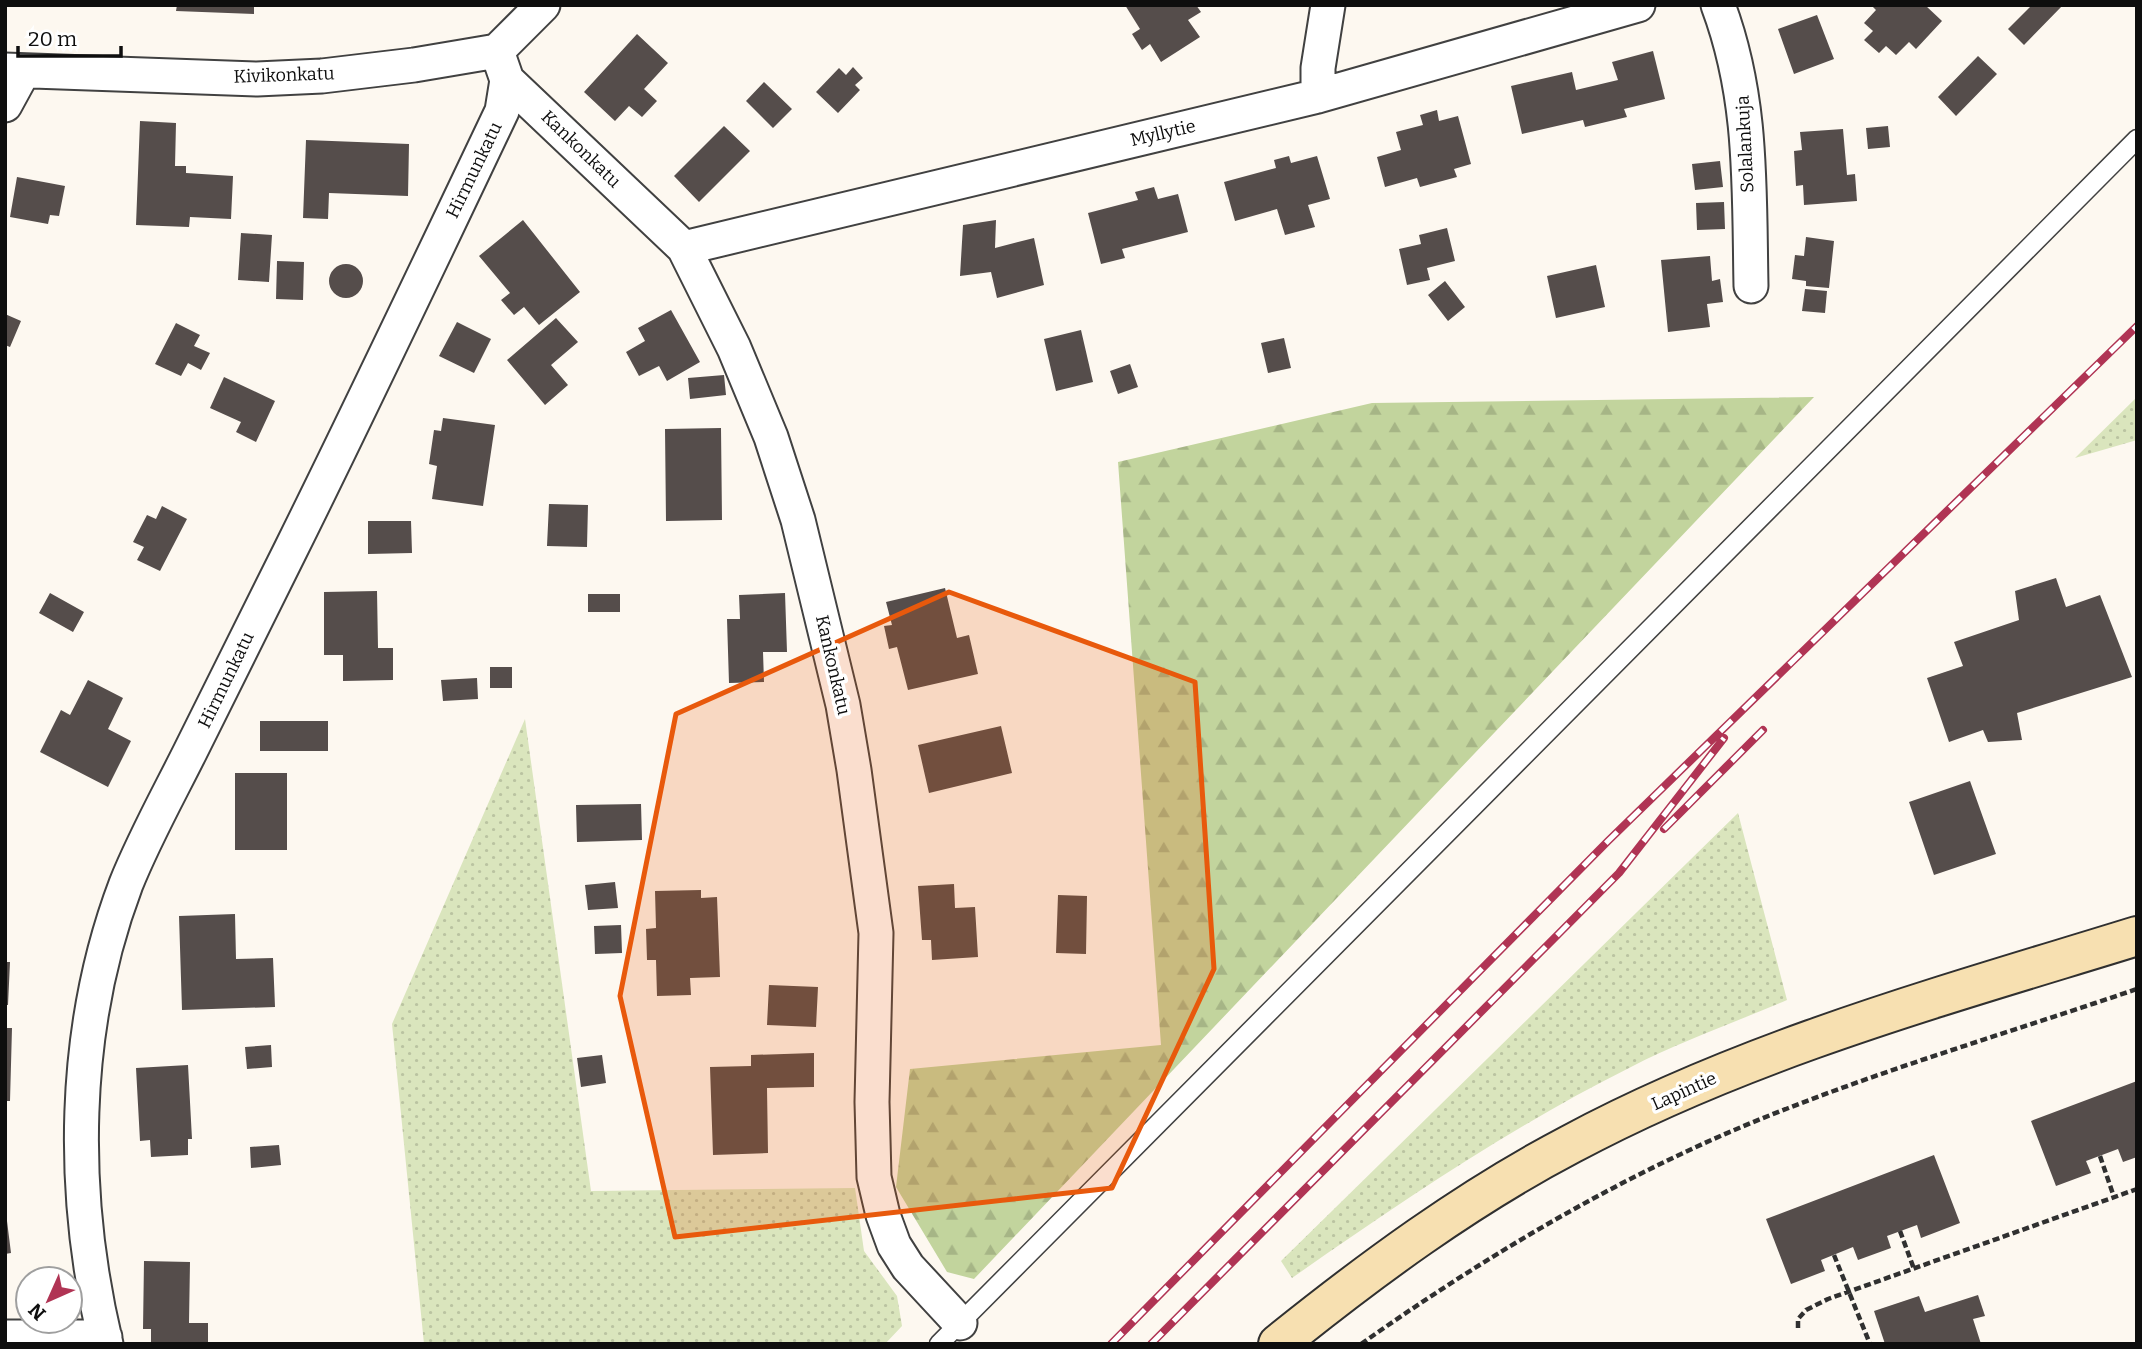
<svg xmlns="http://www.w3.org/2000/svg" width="2142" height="1349" font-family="Bitter,serif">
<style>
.grass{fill:url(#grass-dots)}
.forest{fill:url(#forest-firs)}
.building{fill:#554d4b}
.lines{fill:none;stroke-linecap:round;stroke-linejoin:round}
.service-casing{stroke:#414141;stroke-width:21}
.minor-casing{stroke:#414141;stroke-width:37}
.secondary-casing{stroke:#303030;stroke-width:42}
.path{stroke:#303030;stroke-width:4.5;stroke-dasharray:7 3.5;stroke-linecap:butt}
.service{stroke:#fff;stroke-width:18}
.minor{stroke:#fff;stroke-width:33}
.secondary{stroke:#f7e0b1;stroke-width:38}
.rail-casing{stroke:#b03454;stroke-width:8}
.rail{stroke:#fff;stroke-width:5;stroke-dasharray:16;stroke-linecap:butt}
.marked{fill:#e8590c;fill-opacity:0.2;stroke:#e8590c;stroke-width:5;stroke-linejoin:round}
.labels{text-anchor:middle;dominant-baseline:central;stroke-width:7;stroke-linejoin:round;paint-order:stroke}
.street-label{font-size:18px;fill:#0e0e0e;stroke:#fff}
</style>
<defs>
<pattern id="grass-dots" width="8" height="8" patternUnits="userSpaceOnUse" patternTransform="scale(1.75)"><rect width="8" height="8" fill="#dae5bd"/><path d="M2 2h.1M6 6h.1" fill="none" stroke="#bac3a1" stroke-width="1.8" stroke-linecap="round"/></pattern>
<pattern id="forest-firs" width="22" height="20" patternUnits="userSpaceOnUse" patternTransform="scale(1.75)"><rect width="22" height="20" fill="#c2d49d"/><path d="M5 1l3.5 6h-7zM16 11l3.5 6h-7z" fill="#a6b586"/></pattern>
</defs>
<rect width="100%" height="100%" fill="#fdf8f0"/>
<path class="grass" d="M2137 397V440L2075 458Z
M525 719 591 1191 855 1188 864 1251 897 1296 902 1326 885 1344H424L392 1024Z
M1738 813 1787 1000C1736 1022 1681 1041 1631 1067 1511 1127 1402 1201 1292 1278L1281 1261Z"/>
<path class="forest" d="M1814 397 974 1279 947 1272 896 1187 910 1069 1161 1045 1118 462 1372 403Z"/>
<path class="building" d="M177 5H254V14L176 11Z
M1125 5H1196L1201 12 1188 20 1200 37 1161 62 1150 44 1142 50 1132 34 1140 29Z
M1871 5H1925L1942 21 1916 49 1909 42 1896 55 1886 46 1879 53 1864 40 1873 31 1864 23 1876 10Z
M2032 5H2063L2024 45 2008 29Z
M1817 15 1834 59 1794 74 1778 29Z
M637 34 668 63 644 89 657 101 642 117 629 106 615 121 584 92Z
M1653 51 1665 99 1624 109 1627 117 1585 127 1583 120 1522 134 1511 86 1572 72 1576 90 1618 80 1612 62Z
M1978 56 1997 74 1956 116 1938 97Z
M853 67 863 78 855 85 860 90 838 113 816 92 839 68 846 75Z
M764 82 792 109 773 128 746 101Z
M1437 110 1439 121 1458 116 1471 164 1454 169 1457 177 1420 187 1417 178 1385 187 1377 157 1401 150 1396 132 1423 125 1420 115Z
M140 121 176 123 175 166H186V173L233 176 231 219 190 217 189 227 136 225Z
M724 126 750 151 699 202 674 176Z
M1888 126 1890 147 1868 149 1866 128Z
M1843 129 1847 175 1855 174 1857 201 1804 205 1803 185 1796 186 1794 151 1802 150 1800 132Z
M306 140 409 144 408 196 329 193 328 219 303 218Z
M1289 156 1291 163 1317 156 1330 199 1308 205 1315 227 1285 235 1277 209 1235 221 1224 182 1276 168 1274 160Z
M1720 161 1723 187 1695 190 1692 164Z
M17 177 65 186 59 216 50 215 48 224 10 217Z
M1154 187 1158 199 1178 194 1188 232 1122 249 1125 258 1101 264 1088 213 1138 200 1135 192Z
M1724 202 1725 229 1697 230 1696 203Z
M523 220 580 292 539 325 524 307 514 315 501 300 510 293 479 256Z
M996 220 995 248 1034 238 1044 285 997 298 991 272 960 276 963 225Z
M1447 228 1455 261 1427 268 1430 280 1407 285 1399 249 1421 244 1419 235Z
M241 233 272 235 269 282 238 280Z
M1806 237 1834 241 1829 288 1806 286V281L1792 279 1795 255 1804 256Z
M1710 256 1712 281 1720 279 1723 302 1707 304 1710 327 1668 332 1661 260Z
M277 261 304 262 303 300 276 299Z
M329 281a17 17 0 1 1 34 0a17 17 0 1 1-34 0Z
M1596 265 1605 307 1556 318 1547 276Z
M1445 281 1465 307 1448 321 1428 295Z
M1805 289 1827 291 1825 313 1802 311Z
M671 310 700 362 667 381 659 366 639 376 626 352 645 341 638 328Z
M5 314 21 321 10 347 5 345Z
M556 318 578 342 551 365 568 385 545 405 507 360Z
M457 322 491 339 474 373 439 356Z
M176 323 200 335 194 346 210 353 201 370 188 363 181 376 155 364Z
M1081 330 1093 382 1056 391 1044 339Z
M1284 338 1291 368 1268 373 1261 343Z
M1130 364 1138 387 1118 394 1110 371Z
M724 375 726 395 690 399 688 378Z
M224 377 275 401 256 442 236 432 241 422 210 408Z
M443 418 495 425 483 506 432 499 437 466 429 464 434 430 441 431Z
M721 428 722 520 666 521 665 429Z
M549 504 588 505 587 547 547 546Z
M162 506 187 519 160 571 137 560 144 547 133 542 147 515 156 519Z
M368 521H411L412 553 368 554Z
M2056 578 2066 607 2100 595 2132 677 2017 713 2022 740 1988 742 1983 730 1949 742 1927 678 1963 666 1954 642 2019 620 2015 591Z
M945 588 957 638 969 635 978 674 908 690 897 647 889 649 884 626 892 625 886 602Z
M377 591 378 648H393V680L343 681V655H324V592Z
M50 593 84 612 73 632 39 613Z
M785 593 787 652H763L764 682 729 683 727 619H740L739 595Z
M588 594H620V612H588Z
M490 667H512V688H490Z
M477 678 478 699 443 701 441 680Z
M88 680 123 698 108 729 131 741 108 787 40 752 61 710 70 715Z
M260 721H328V751H260Z
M1001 726 1012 773 929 793 918 745Z
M235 773H287V850H235Z
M1970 781 1996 854 1934 875 1909 802Z
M641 804 642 840 577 842 576 805Z
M615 882 618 908 588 910 585 885Z
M954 884 955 908 975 907 978 957 932 960 931 940H922L918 886Z
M701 890V898L717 897 720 977 690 978 691 995 657 996 656 960H647L646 929 656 928 655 891Z
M1058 895 1087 896 1086 954 1056 953Z
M235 914 236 959 273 958 275 1007 182 1010 179 916Z
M621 925 622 953 595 954 594 926Z
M5 962H10L8 1005H5Z
M769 985 818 987 816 1027 767 1025Z
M5 1028H12L10 1101H5Z
M271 1045 272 1067 247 1069 245 1047Z
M814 1053V1087L767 1088 768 1153 713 1155 710 1067 751 1066V1055Z
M602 1055 606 1083 581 1087 577 1058Z
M188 1065 192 1139H188V1155L151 1157 150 1140 140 1141 136 1068Z
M2137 1081V1157L2123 1162 2118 1149 2086 1161 2091 1173 2056 1186 2031 1121Z
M279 1145 281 1165 251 1168 250 1147Z
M1934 1155 1960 1223 1921 1238 1917 1225 1887 1236 1891 1248 1858 1260 1853 1247 1821 1260 1825 1271 1791 1284 1766 1219Z
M5 1205 11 1253 5 1254Z
M144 1261 190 1262 189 1323H208V1343L151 1344V1329H143Z
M1978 1295 1985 1316 1973 1319 1981 1344H1885L1874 1311 1919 1296 1925 1312Z"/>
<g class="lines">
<defs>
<path id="service" d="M939 1344 2137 139"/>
<path id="minor" d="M1718 5C1753 98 1749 188 1751 286
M5 70 257 79 322 76 414 65 497 51 543 5
M507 80 684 248 734 348 771 437 798 520 843 705 854 770 876 933 872 1102 874 1177 883 1215 894 1245 908 1267 960 1323
M1318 96V68L1328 5
M5 105 23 72
M684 248 1318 96 1638 5
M5 1337H105
M106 1344C70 1194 71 1029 126 884 144 839 168 796 190 752 224 685 257 617 291 549 363 404 432 258 502 111L507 80 497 51"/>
<path id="secondary" d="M1278 1344C1370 1270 1466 1199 1571 1144 1748 1049 1946 995 2137 936"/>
</defs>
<use href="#service" class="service-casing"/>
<use href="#minor" class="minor-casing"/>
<use href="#secondary" class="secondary-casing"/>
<path class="path" d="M2100 1156 2114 1197
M1900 1231 1914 1269
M1834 1255 1870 1344
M1798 1328V1319L1806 1310 1828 1299 2137 1189
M1361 1344C1493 1251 1635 1167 1786 1109 1901 1064 2020 1029 2137 989"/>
<use href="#service" class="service"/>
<use href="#minor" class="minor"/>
<use href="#secondary" class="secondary"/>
<defs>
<path id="rail" d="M1664 829 1763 730
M1111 1344 1608 841 2137 326
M1151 1344 1619 873 1724 738"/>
</defs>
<use href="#rail" class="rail-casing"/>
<use href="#rail" class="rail"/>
</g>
<path class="marked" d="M949 592 1195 682 1214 969 1112 1188 675 1237 620 996 676 714Z"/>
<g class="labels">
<g class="street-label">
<text transform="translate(284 75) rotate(-2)">Kivikonkatu</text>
<text transform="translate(1163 133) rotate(-13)">Myllytie</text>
<text transform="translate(1745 144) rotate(-93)">Solalankuja</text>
<text transform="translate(581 149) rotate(44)">Kankonkatu</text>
<text transform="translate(474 170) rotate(-64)">Hirmunkatu</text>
<text transform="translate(833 665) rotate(77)">Kankonkatu</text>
<text transform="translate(226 680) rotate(-64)">Hirmunkatu</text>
<text transform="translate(1684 1091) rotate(-24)">Lapintie</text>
</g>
</g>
<rect width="2142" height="1349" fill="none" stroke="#0e0e0e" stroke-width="14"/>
<g transform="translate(49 1300) rotate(225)"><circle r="33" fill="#ffffff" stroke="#9f9f9f" stroke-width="2"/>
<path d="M0-5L12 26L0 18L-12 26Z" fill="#b03454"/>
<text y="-10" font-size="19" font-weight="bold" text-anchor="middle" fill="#0e0e0e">N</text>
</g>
<path d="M18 46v10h103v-10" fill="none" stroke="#0e0e0e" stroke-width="3.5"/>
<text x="28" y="46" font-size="21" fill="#0e0e0e" stroke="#ffffff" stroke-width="5" paint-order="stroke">20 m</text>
</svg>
